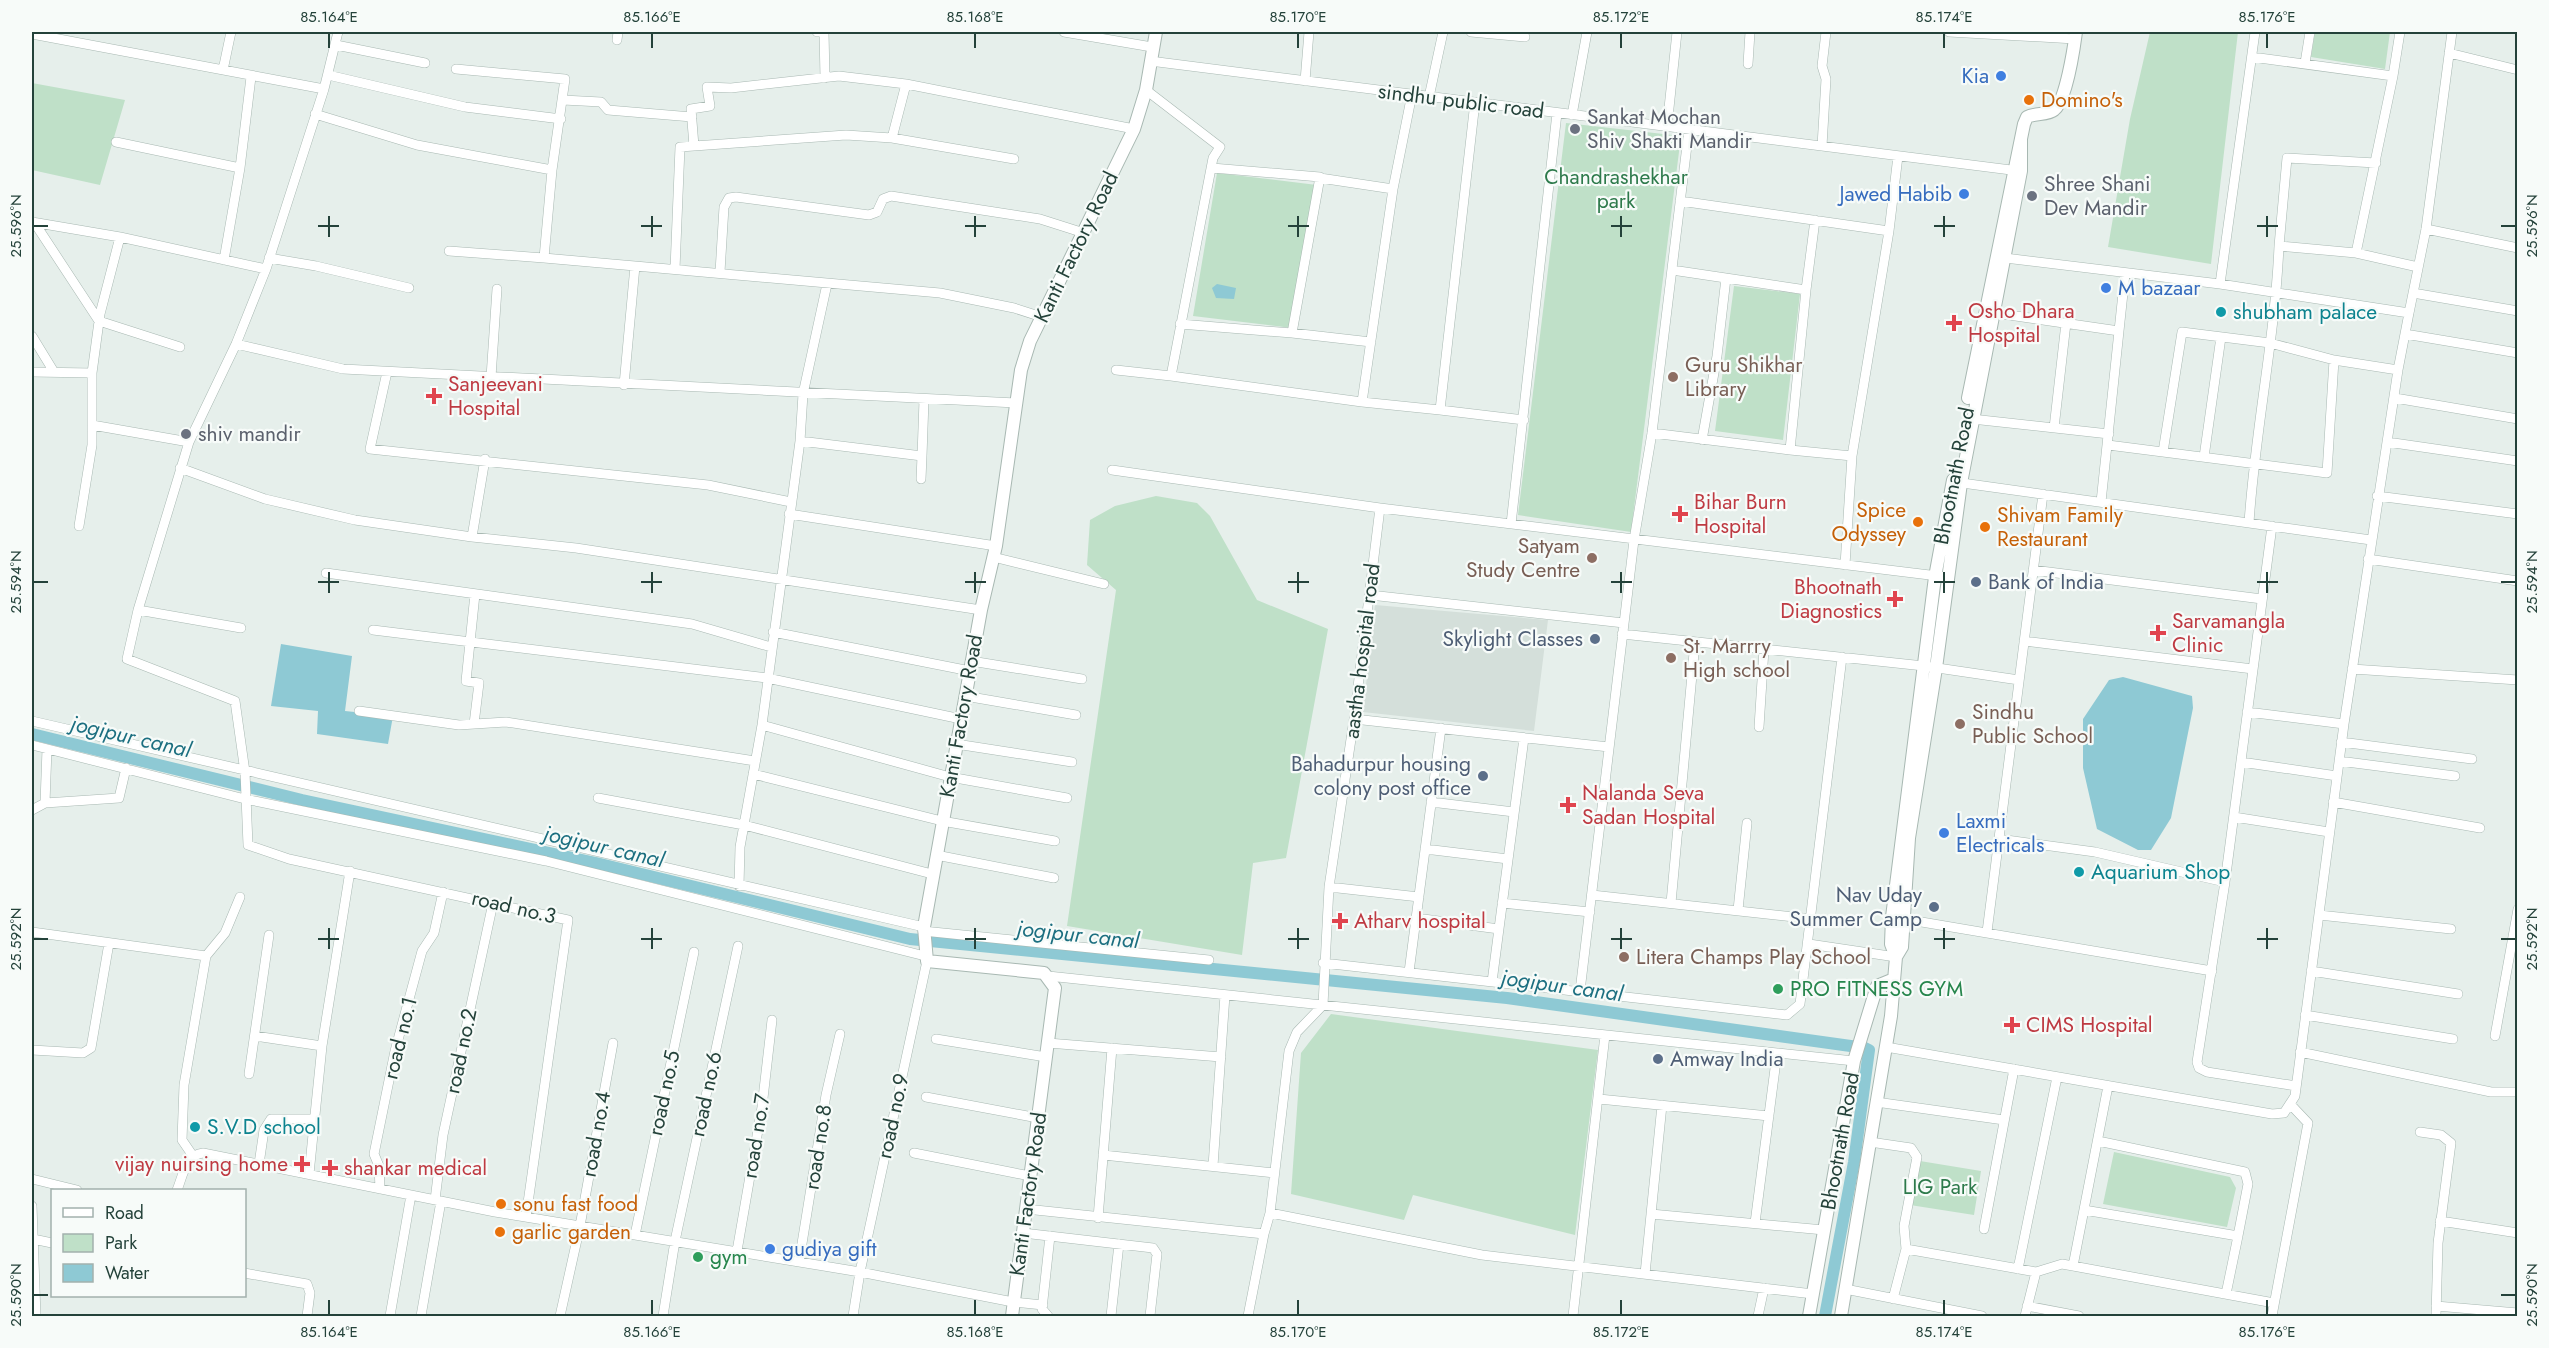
<svg xmlns="http://www.w3.org/2000/svg" width="2549" height="1348" font-family="Jost,sans-serif">
<style>
.built{fill:#d4dfda}
.green{fill:#bfe0c8}
.water{fill:#8ec9d4}
.lines{fill:none;stroke-linecap:round;stroke-linejoin:round}
.canal{stroke:#8ec9d4;stroke-width:12}
.minor-casing{stroke:#a8b8b2;stroke-width:10}
.tertiary-casing{stroke:#a8b8b2;stroke-width:14}
.minor{stroke:#fff;stroke-width:9}
.tertiary{stroke:#fff;stroke-width:12}
.ticks{fill:none;stroke:#24423a;stroke-width:2}
.shop-dot{fill:#3f7fe0;stroke:#f7fbf9;stroke-width:2}
.food-dot{fill:#e8710a;stroke:#f7fbf9;stroke-width:2}
.worship-dot{fill:#6b7280;stroke:#f7fbf9;stroke-width:2}
.culture-dot{fill:#0f9aa8;stroke:#f7fbf9;stroke-width:2}
.health-dot{fill:#e0444e;stroke:#f7fbf9;stroke-width:2}
.education-dot{fill:#8d6e63;stroke:#f7fbf9;stroke-width:2}
.service-dot{fill:#5c6f8a;stroke:#f7fbf9;stroke-width:2}
.leisure-dot{fill:#2e9e5b;stroke:#f7fbf9;stroke-width:2}
.labels{text-anchor:middle;dominant-baseline:central;stroke-width:4.5;stroke-linejoin:round;paint-order:stroke}
.shop-label{font-size:21px;fill:#366cbe;stroke:#f7fbf9;text-anchor:start}
.food-label{font-size:21px;fill:#c56008;stroke:#f7fbf9;text-anchor:start}
.street-label{font-size:21px;fill:#24423a;stroke:#f7fbf9}
.worship-label{font-size:21px;fill:#5b616d;stroke:#f7fbf9;text-anchor:start}
.park-label{font-size:21px;fill:#2d7a4b;stroke:#f7fbf9}
.health-label{font-size:21px;fill:#be3a42;stroke:#f7fbf9;text-anchor:start}
.culture-label{font-size:21px;fill:#0d838f;stroke:#f7fbf9;text-anchor:start}
.education-label{font-size:21px;fill:#785e54;stroke:#f7fbf9;text-anchor:start}
.service-label{font-size:21px;fill:#4e5e75;stroke:#f7fbf9;text-anchor:end}
.leisure-label{font-size:21px;fill:#27864d;stroke:#f7fbf9;text-anchor:start}
.water-label{font-size:22px;font-style:italic;fill:#1c6f80;stroke:#f7fbf9}
.neatline{fill:none;stroke:#24423a;stroke-width:2}
.ticks-label{font-size:15px;text-anchor:middle;fill:#24423a}
</style>
<rect width="100%" height="100%" fill="#e6efeb"/>
<path class="built" d="M1375 605 1548 620 1534 731 1363 712Z"/>
<path class="green" d="M2150 32H2238L2211 264 2108 247 2130 119Z
M2315 32H2390L2385 69 2311 57Z
M32 83 125 100 100 185 32 170Z
M1566 123 1681 136 1631 532 1518 515Z
M1217 173 1317 185 1292 328 1193 316Z
M1734 286 1800 294 1783 440 1715 431Z
M1156 496 1197 503 1210 516 1257 600 1328 629 1286 858 1253 863 1242 955 1067 926 1116 590 1087 565 1090 520 1115 506Z
M1331 1014 1598 1050 1575 1235 1413 1195 1404 1220 1291 1194 1301 1053Z
M2114 1152 2230 1177 2236 1188 2227 1227 2103 1204Z
M1920 1161 1981 1171 1974 1215 1910 1205Z"/>
<path class="water" d="M1217 284 1236 288 1234 299 1216 298 1212 288Z
M281 644 352 656 345 711 393 716 388 744 317 734 318 711 271 706Z
M2123 677 2192 696 2193 708 2171 818 2151 850H2138L2097 829 2083 768V719L2109 680Z"/>
<g class="lines">
<path class="canal" d="M32 734 302 800 596 863 910 939 1507 998 1865 1048 1869 1050 1854 1162 1825 1316"/>
<defs>
<path id="minor" d="M338 32 324 89 266 269 236 344 189 442 138 610 127 659 235 701 245 772 248 845 289 859 568 920 526 1217
M817 32H824L825 78
M1064 32 1152 47
M1471 32 1525 37
M1949 32 2075 39
M32 34 324 89
M617 40 618 32
M336 45 425 63
M2449 53 2518 70
M1150 61 2019 171
M2305 63 2310 32
M1748 64 1750 32
M456 69 565 79 552 170 544 258 635 266 624 385
M223 70 231 32
M328 75 465 107 561 119
M2393 76 2400 32
M1305 81 1309 32
M1146 90 1220 147 1213 158 1171 376 1362 402
M1412 94 1393 189 1362 402 1440 410 1475 102
M1429 97 1443 32
M563 100 601 102 608 110 692 117
M315 114 417 145 552 170
M1572 115 1587 32
M1667 127 1677 32
M892 138 906 84
M116 142 240 168
M694 146 691 109 710 106 707 87 731 88 839 76 906 84 1134 129
M1822 146 1826 79 1822 66 1826 32
M1212 168 1320 177 1292 333 1371 342
M1320 178 1393 189
M1680 201 1889 231
M32 222 120 237 266 269
M34 222 99 321 180 347
M2426 229 2518 248
M2279 246 2287 158 2376 163
M449 251 544 258
M2356 253 2418 267
M2000 255 2005 258 2220 284 2409 313 2426 229 2452 32
M269 258 316 266 409 288
M224 260 240 168 251 77
M635 266 940 293 1014 308 1042 317
M675 269 680 147 846 135 892 138 1014 159
M720 272 724 207 729 198 736 197 869 215 877 212 883 199 891 196 1040 219 1084 233
M2220 284 2255 32
M1806 290 1815 220
M2413 293 2518 311
M1995 313 2119 331
M1180 324 1292 333
M2405 334 2518 353
M32 336 54 372
M236 344 343 369 1016 403
M1116 370 1171 376
M2398 370 2409 313
M32 372 92 373 100 314 120 237
M387 372 370 449 708 485 791 502
M491 377 497 289
M2395 398 2518 419
M1440 410 1524 420
M1972 419 2109 434
M92 425 189 442
M2054 428 2066 323
M1652 433 1790 450 1806 290 1672 270
M1702 440 1717 356 1726 278
M800 441 922 456 924 400
M2387 442 2518 461
M1790 450 1852 456
M2163 452 2182 332 2270 343 2334 360
M2204 457 2221 337
M180 468 265 499 355 520 472 537 576 548 981 610
M1112 470 1380 508 1946 577
M921 479 922 456
M1955 482 2371 540
M2377 496 2518 514
M2101 502 2125 274
M789 514 996 546
M2249 523C2255 430 2275 339 2279 246L2356 253 2393 76 2252 57
M1511 524 1557 113
M79 526 92 445V373
M2272 526 2225 882 2197 1062 2199 1068 2207 1072 2296 1086
M472 537 485 459
M993 557 1104 584
M2368 559 2518 581
M1845 565 1852 456 1889 231 1898 156
M2033 570 2262 599
M326 573 692 624 771 647
M1370 595 1624 623
M138 610 241 628
M373 630 767 678 961 719
M773 632 970 671
M1622 634 1924 666 2019 680
M2024 641 2253 669
M971 661 1082 679
M2352 669 2518 680
M965 696 1076 715
M359 711 459 725 506 722 755 761
M2247 712 2344 724
M1354 719 1609 747
M32 721 924 927
M474 724 479 683 466 681 475 594
M762 725 950 777 1067 798
M1759 727 1764 649
M2341 742 2472 759
M956 744 1072 762
M32 745 245 799 546 861 925 956
M2339 761 2455 776
M2241 762 2337 776
M753 774 942 821 1055 841
M598 798 744 825 932 874
M1431 802 1514 812
M2333 802 2480 828
M45 803 119 798 126 768
M32 810 45 803 47 749
M2234 817 2329 832
M1999 839 2095 852 2225 882
M1425 849 1508 859
M936 855 1054 878
M739 886 740 847 762 725 800 441 803 394 827 284
M1329 887 1419 897
M1592 895 1812 919
M1502 903 1590 912
M1671 903 1695 642
M1738 910 1747 823
M2319 915 2451 929
M1416 918 1499 929
M1898 918 2212 971
M923 931 1209 960
M32 932 206 956 184 1085 182 1140 193 1156
M1987 932 2043 494
M1809 944 1896 957
M206 956 225 933 240 897
M1323 963 1787 1015 1800 1004 1842 657
M2311 971 2458 994
M1409 972 1441 728
M1048 976 1854 1061
M1492 982 1524 738
M1580 991 1634 540 1652 433 1689 129
M2305 1015 2453 1039
M255 1036 322 1046
M2495 1036 2518 909
M936 1039 1046 1057
M1048 1043 1221 1057
M1886 1047 2272 1114 2284 1113 2295 1096 2344 724 2398 370 2334 360 2327 473 2108 445
M32 1050 83 1053 91 1048 109 943
M2300 1052 2491 1092H2518
M249 1074 269 935
M926 1097 1038 1118
M1599 1099 1769 1116
M1876 1102 2004 1120
M2420 1132 2441 1135 2451 1143 2438 1243 2436 1316
M1870 1142 1911 1148 1917 1157 1904 1226 1906 1249 1893 1299
M914 1153 1030 1176
M1103 1155 1274 1173
M259 1164 264 1130 271 1119H314
M1213 1166 1225 995
M309 1174 322 1046 350 871
M32 1179 77 1190
M380 1189 379 1166 374 1154 395 1051 422 951 434 933 443 892
M177 1190C183 1176 185 1155 203 1153L495 1212 860 1272 1013 1302 1043 1305
M435 1200 443 1135 493 903
M32 1206 36 1316
M1026 1209 1264 1234 1270 1213 1289 1051 1297 1032 1323 1005 1329 887 1354 719 1380 508
M2084 1210 2238 1236 2248 1184 2245 1172 2098 1141
M1270 1213 1482 1255 1813 1294
M1651 1214 1824 1230
M1098 1218 1112 1048
M2440 1221 2518 1233
M1755 1223 1777 1053
M1984 1229 2014 1069
M1023 1233 1153 1248 1157 1254 1150 1316
M635 1235 694 952
M33 1239 52 1243
M1906 1249 2036 1272
M737 1251 762 1107 772 1020
M799 1262 826 1095 840 1034
M2073 1266 2108 1086
M2018 1269 2057 1077
M244 1273 307 1284 310 1293 307 1316
M1645 1274 1662 1105
M1845 1289 1982 1316
M2226 1294 2238 1236
M2027 1306 2079 1316
M2436 1306 2518 1313
M390 1316 411 1195
M421 1316 441 1201
M560 1316 580 1226 613 1043
M663 1316 675 1241 738 946
M853 1316 860 1272 927 961
M1048 1316 1042 1309 1050 1236
M1111 1316 1119 1244
M1248 1316 1264 1234
M1573 1316 1605 1035
M1758 1316 1764 1288
M2025 1316 2036 1272 2062 1264 2274 1303
M2272 1316 2308 1123 2291 1105"/>
<path id="tertiary" d="M1968 398 2024 124 2027 117C2035 113 2048 115 2054 110 2066 101 2074 47 2076 32
M1896 957 1891 944 1892 917 1935 577 1953 480
M1012 1316 1055 988 1044 973 927 961 924 927 981 610 996 546 1021 370 1030 341 1134 129 1146 90 1156 32
M1809 1316 1854 1061 1877 986 1894 979
M1841 1316 1891 1016 1896 957 1902 947 1909 838 1936 668 1961 483 2021 171V140"/>
</defs>
<use href="#minor" class="minor-casing"/>
<use href="#tertiary" class="tertiary-casing"/>
<use href="#minor" class="minor"/>
<use href="#tertiary" class="tertiary"/>
</g>
<path class="ticks" d="M329 33V48M652 33V48M975 33V48M1298 33V48M1621 33V48M1944 33V48M2267 33V48M329 216V237M652 216V237M975 216V237M1298 216V237M1621 216V237M1944 216V237M2267 216V237M33 226H48M318 226H339M641 226H662M965 226H986M1288 226H1309M1611 226H1632M1934 226H1955M2257 226H2278M2501 226H2516M329 572V593M652 572V593M975 572V593M1298 572V593M1621 572V593M1944 572V593M2267 572V593M33 582H48M318 582H339M641 582H662M965 582H986M1288 582H1309M1611 582H1632M1934 582H1955M2257 582H2278M2501 582H2516M329 928V949M652 928V949M975 928V949M1298 928V949M1621 928V949M1944 928V949M2267 928V949M33 939H48M318 939H339M641 939H662M965 939H986M1288 939H1309M1611 939H1632M1934 939H1955M2257 939H2278M2501 939H2516M33 1295H48M2501 1295H2516M329 1300V1315M652 1300V1315M975 1300V1315M1298 1300V1315M1621 1300V1315M1944 1300V1315M2267 1300V1315"/>
<g class="shop-dot">
<circle cx="2001" cy="76" r="6"/>
<circle cx="1964" cy="194" r="6"/>
<circle cx="2106" cy="288" r="6"/>
<circle cx="1944" cy="833" r="6"/>
<circle cx="770" cy="1249" r="6"/>
</g>
<g class="food-dot">
<circle cx="2029" cy="100" r="6"/>
<circle cx="1918" cy="522" r="6"/>
<circle cx="1985" cy="527" r="6"/>
<circle cx="501" cy="1204" r="6"/>
<circle cx="500" cy="1232" r="6"/>
</g>
<g class="worship-dot">
<circle cx="1575" cy="129" r="6"/>
<circle cx="2032" cy="196" r="6"/>
<circle cx="186" cy="434" r="6"/>
</g>
<g class="culture-dot">
<circle cx="2221" cy="312" r="6"/>
<circle cx="2079" cy="872" r="6"/>
<circle cx="195" cy="1127" r="6"/>
</g>
<g class="health-dot">
<path d="M1951 314h6v6h6v6h-6v6h-6v-6h-6v-6h6z"/>
<path d="M431 387h6v6h6v6h-6v6h-6v-6h-6v-6h6z"/>
<path d="M1677 505h6v6h6v6h-6v6h-6v-6h-6v-6h6z"/>
<path d="M1892 590h6v6h6v6h-6v6h-6v-6h-6v-6h6z"/>
<path d="M2155 624h6v6h6v6h-6v6h-6v-6h-6v-6h6z"/>
<path d="M1565 796h6v6h6v6h-6v6h-6v-6h-6v-6h6z"/>
<path d="M1337 912h6v6h6v6h-6v6h-6v-6h-6v-6h6z"/>
<path d="M2009 1016h6v6h6v6h-6v6h-6v-6h-6v-6h6z"/>
<path d="M299 1155h6v6h6v6h-6v6h-6v-6h-6v-6h6z"/>
<path d="M327 1159h6v6h6v6h-6v6h-6v-6h-6v-6h6z"/>
</g>
<g class="education-dot">
<circle cx="1673" cy="377" r="6"/>
<circle cx="1592" cy="558" r="6"/>
<circle cx="1671" cy="658" r="6"/>
<circle cx="1960" cy="724" r="6"/>
<circle cx="1624" cy="957" r="6"/>
</g>
<g class="service-dot">
<circle cx="1976" cy="582" r="6"/>
<circle cx="1595" cy="639" r="6"/>
<circle cx="1483" cy="776" r="6"/>
<circle cx="1934" cy="907" r="6"/>
<circle cx="1658" cy="1059" r="6"/>
</g>
<g class="leisure-dot">
<circle cx="1778" cy="989" r="6"/>
<circle cx="698" cy="1257" r="6"/>
</g>
<g class="labels">
<g class="shop-label">
<text x="1989" y="76" text-anchor="end">Kia</text>
<text x="1952" y="194" text-anchor="end">Jawed Habib</text>
<text x="2118" y="288">M bazaar</text>
<text x="1956" y="821">Laxmi<tspan x="1956" dy="24">Electricals</tspan></text>
<text x="782" y="1249">gudiya gift</text>
</g>
<g class="food-label">
<text x="2041" y="100">Domino's</text>
<text x="1906" y="510" text-anchor="end">Spice<tspan x="1906" dy="24">Odyssey</tspan></text>
<text x="1997" y="515">Shivam Family<tspan x="1997" dy="24">Restaurant</tspan></text>
<text x="513" y="1204">sonu fast food</text>
<text x="512" y="1232">garlic garden</text>
</g>
<g class="street-label">
<text transform="translate(1461 101) rotate(7)">sindhu public road</text>
<text transform="translate(1076 247) rotate(-64)">Kanti Factory Road</text>
<text transform="translate(1954 476) rotate(-79)">Bhootnath Road</text>
<text transform="translate(1362 651) rotate(-83)">aastha hospital road</text>
<text transform="translate(961 716) rotate(-80)">Kanti Factory Road</text>
<text transform="translate(514 907) rotate(13)">road no.3</text>
<text transform="translate(400 1038) rotate(-76)">road no.1</text>
<text transform="translate(461 1051) rotate(-78)">road no.2</text>
<text transform="translate(664 1093) rotate(-78)">road no.5</text>
<text transform="translate(706 1094) rotate(-78)">road no.6</text>
<text transform="translate(893 1116) rotate(-78)">road no.9</text>
<text transform="translate(596 1134) rotate(-80)">road no.4</text>
<text transform="translate(756 1136) rotate(-81)">road no.7</text>
<text transform="translate(1840 1141) rotate(-80)">Bhootnath Road</text>
<text transform="translate(818 1147) rotate(-81)">road no.8</text>
<text transform="translate(1028 1194) rotate(-82)">Kanti Factory Road</text>
</g>
<g class="worship-label">
<text x="1587" y="117">Sankat Mochan<tspan x="1587" dy="24">Shiv Shakti Mandir</tspan></text>
<text x="2044" y="184">Shree Shani<tspan x="2044" dy="24">Dev Mandir</tspan></text>
<text x="198" y="434">shiv mandir</text>
</g>
<g class="park-label">
<text x="1616" y="177">Chandrashekhar<tspan x="1616" dy="24">park</tspan></text>
<text x="1940" y="1187">LIG Park</text>
</g>
<g class="health-label">
<text x="1968" y="311">Osho Dhara<tspan x="1968" dy="24">Hospital</tspan></text>
<text x="448" y="384">Sanjeevani<tspan x="448" dy="24">Hospital</tspan></text>
<text x="1694" y="502">Bihar Burn<tspan x="1694" dy="24">Hospital</tspan></text>
<text x="1882" y="587" text-anchor="end">Bhootnath<tspan x="1882" dy="24">Diagnostics</tspan></text>
<text x="2172" y="621">Sarvamangla<tspan x="2172" dy="24">Clinic</tspan></text>
<text x="1582" y="793">Nalanda Seva<tspan x="1582" dy="24">Sadan Hospital</tspan></text>
<text x="1354" y="921">Atharv hospital</text>
<text x="2026" y="1025">CIMS Hospital</text>
<text x="288" y="1164" text-anchor="end">vijay nuirsing home</text>
<text x="344" y="1168">shankar medical</text>
</g>
<g class="culture-label">
<text x="2233" y="312">shubham palace</text>
<text x="2091" y="872">Aquarium Shop</text>
<text x="207" y="1127">S.V.D school</text>
</g>
<g class="education-label">
<text x="1685" y="365">Guru Shikhar<tspan x="1685" dy="24">Library</tspan></text>
<text x="1580" y="546" text-anchor="end">Satyam<tspan x="1580" dy="24">Study Centre</tspan></text>
<text x="1683" y="646">St. Marrry<tspan x="1683" dy="24">High school</tspan></text>
<text x="1972" y="712">Sindhu<tspan x="1972" dy="24">Public School</tspan></text>
<text x="1636" y="957">Litera Champs Play School</text>
</g>
<g class="service-label">
<text x="1988" y="582" text-anchor="start">Bank of India</text>
<text x="1583" y="639">Skylight Classes</text>
<text x="1471" y="764">Bahadurpur housing<tspan x="1471" dy="24">colony post office</tspan></text>
<text x="1922" y="895">Nav Uday<tspan x="1922" dy="24">Summer Camp</tspan></text>
<text x="1670" y="1059" text-anchor="start">Amway India</text>
</g>
<g class="leisure-label">
<text x="1790" y="989">PRO FITNESS GYM</text>
<text x="710" y="1257">gym</text>
</g>
<g class="water-label">
<text transform="translate(131 736) rotate(13)">jogipur canal</text>
<text transform="translate(604 846) rotate(13)">jogipur canal</text>
<text transform="translate(1078 934) rotate(6)">jogipur canal</text>
<text transform="translate(1562 985) rotate(8)">jogipur canal</text>
</g>
</g>
<rect width="2549" height="1348" fill="none" stroke="#f7fbf9" stroke-width="66"/>
<rect x="51" y="1189" width="195" height="108" fill="#f7fbf9" stroke="#a3b1ad" stroke-width="1.5"/>
<rect x="63" y="1208" width="30" height="9" fill="#ffffff" stroke="#a3b1ad" stroke-width="1.5"/>
<text x="105" y="1219" font-size="18" fill="#24423a">Road</text>
<rect x="63" y="1234" width="30" height="18" fill="#bfe0c8" stroke="#a3b1ad" stroke-width="1.5"/>
<text x="105" y="1249" font-size="18" fill="#24423a">Park</text>
<rect x="63" y="1264" width="30" height="18" fill="#8ec9d4" stroke="#a3b1ad" stroke-width="1.5"/>
<text x="105" y="1279" font-size="18" fill="#24423a">Water</text>
<rect x="33" y="33" width="2483" height="1282" class="neatline"/>
<g class="ticks-label">
<text x="329" y="22">85.164°E</text>
<text x="652" y="22">85.166°E</text>
<text x="975" y="22">85.168°E</text>
<text x="1298" y="22">85.170°E</text>
<text x="1621" y="22">85.172°E</text>
<text x="1944" y="22">85.174°E</text>
<text x="2267" y="22">85.176°E</text>
<text transform="translate(16 226) rotate(-90)" y="5">25.596°N</text>
<text transform="translate(2532 226) rotate(-90)" y="5">25.596°N</text>
<text transform="translate(16 582) rotate(-90)" y="5">25.594°N</text>
<text transform="translate(2532 582) rotate(-90)" y="5">25.594°N</text>
<text transform="translate(16 939) rotate(-90)" y="5">25.592°N</text>
<text transform="translate(2532 939) rotate(-90)" y="5">25.592°N</text>
<text transform="translate(16 1295) rotate(-90)" y="5">25.590°N</text>
<text transform="translate(2532 1295) rotate(-90)" y="5">25.590°N</text>
<text x="329" y="1337">85.164°E</text>
<text x="652" y="1337">85.166°E</text>
<text x="975" y="1337">85.168°E</text>
<text x="1298" y="1337">85.170°E</text>
<text x="1621" y="1337">85.172°E</text>
<text x="1944" y="1337">85.174°E</text>
<text x="2267" y="1337">85.176°E</text>
</g>
</svg>
